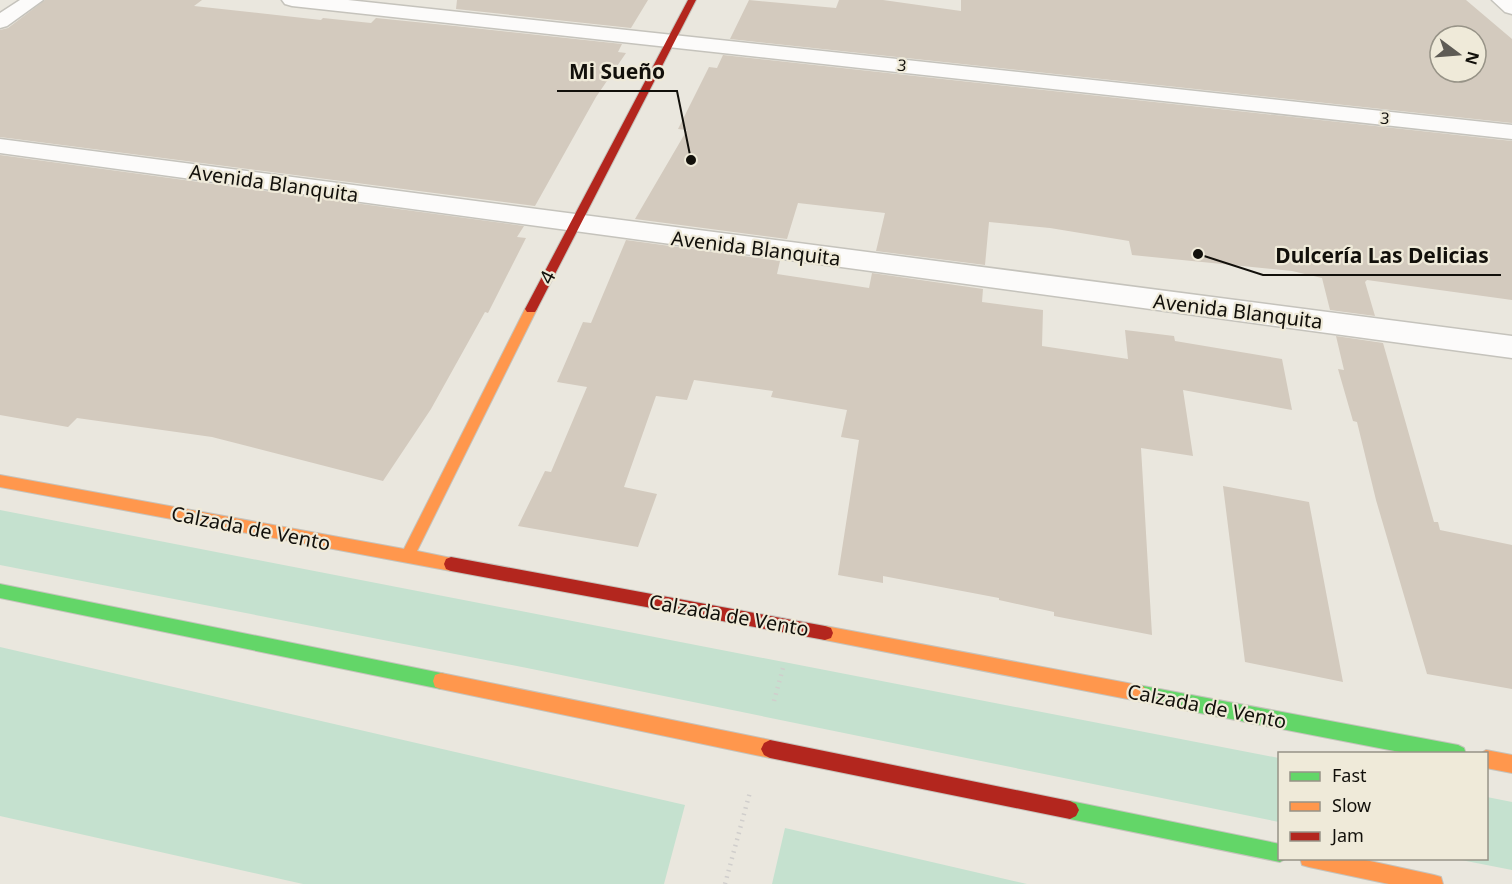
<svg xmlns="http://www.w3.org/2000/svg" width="1512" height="884" font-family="'Noto Sans',sans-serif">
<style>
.green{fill:#c5e1cf}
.building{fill:#d3cabe;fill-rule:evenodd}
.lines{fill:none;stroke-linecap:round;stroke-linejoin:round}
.street-casing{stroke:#c5c3bc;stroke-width:3}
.fast-casing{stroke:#c5c3bc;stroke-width:2}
.slow-casing{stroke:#c5c3bc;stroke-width:2}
.jam-casing{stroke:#c5c3bc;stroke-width:2}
.path{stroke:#d0cecc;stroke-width:4.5;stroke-dasharray:1.5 5;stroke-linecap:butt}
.street{fill:#fcfbfa;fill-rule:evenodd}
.fast{fill:#63d668;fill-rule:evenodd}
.slow{fill:#ff974d;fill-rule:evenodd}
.jam{fill:#b3261e;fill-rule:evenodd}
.labels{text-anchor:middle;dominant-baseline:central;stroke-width:4.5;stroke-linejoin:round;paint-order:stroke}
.far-street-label{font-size:16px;fill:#12100b;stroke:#efead9}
.street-label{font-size:20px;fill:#12100b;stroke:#efead9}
.leader{fill:none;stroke:#12100b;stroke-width:2}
.callout-dot{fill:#12100b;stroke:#efead9;stroke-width:2}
.callout-label{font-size:21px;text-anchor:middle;font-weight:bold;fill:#12100b;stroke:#efead9;stroke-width:4.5;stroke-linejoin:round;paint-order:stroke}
</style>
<rect width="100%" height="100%" fill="#eae7de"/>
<path class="green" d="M0 510 1279 758V822L527 668 0 565Z
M0 647 685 805 664 884H303L0 816Z
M1487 797 1512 802V870L1456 859 1486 858Z
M785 828 1027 884H772Z"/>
<path class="building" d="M45 0H202L194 6 321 20 323 18 371 23 376 18 455 26 622 44 618 52 626 53 596 97 535 206 0 137V30L8 28Z
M457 0H648L631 28 456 9Z
M749 0 836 8 839 0H883L961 11V0H1466L1512 39V123L730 39ZM1440 36H1476V72H1440Z
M723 55 1512 141V300L1367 280 1365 282 1375 316 1330 310 1322 278 1292 271 1132 255 1129 241 1050 228 989 222 985 265 876 251 885 213 798 203 787 239 635 219 687 130 678 129 709 67 717 68Z
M0 155 524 226 517 237 526 238 488 313 485 312 431 409 383 481 212 437 77 418 68 427 0 415Z
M626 240 780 261 777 274 869 288 872 273 983 289 982 302 1043 310 1042 346 1128 359 1125 330 1174 336 1175 341 1282 359 1292 410 1183 390 1193 456 1141 448 1152 635 1054 616V612L999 600V598L883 576V583L838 575 859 440 841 437 847 410 771 397 773 391 694 380 687 400 656 396 624 487 657 494 638 547 518 526 545 471 551 472 587 387 557 382 583 322 591 323Z
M1336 336 1383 343 1434 522H1438L1440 530 1512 545V689L1427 674 1376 500 1357 422 1353 421 1338 369 1344 370Z
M1223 486 1309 502 1343 682 1245 662Z"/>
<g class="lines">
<defs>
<path id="street" d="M20 0H43L7 26 0 28V13Z
M282 0H348L1512 125V139L292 6 285 4Z
M1492 0H1512V14L1505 12Z
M0 139 1512 336V358L0 153Z"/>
<path id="fast" d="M0 584 441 673 447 675 449 681 447 687 441 689 0 598Z
M1138 685 1458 745 1464 748 1466 754H1410L1138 701 1132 699 1130 693 1132 687Z
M1070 801 1280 844V858H1287L1280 862 1070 819 1064 816 1061 810 1064 804Z"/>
<path id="slow" d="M531 305 537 309 417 551 456 559 458 564 456 569 451 571 0 487V475L404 549 525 309Z
M825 626 1138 685 1144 687 1146 693 1144 699 1138 701 825 640 819 638 817 633 819 628Z
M441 673 770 740 776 743 779 749 776 755 770 758 441 689 435 687 433 681 435 675Z
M1486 750 1512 755V773L1486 768V754H1480Z
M1300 858H1356L1434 875 1441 877 1443 884H1389L1309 867 1302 865Z"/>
<path id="jam" d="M688 0H696L537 309 535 312H527L525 309Z
M451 557 825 626 831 628 833 633 831 638 825 640 451 571 446 569 444 564 446 559Z
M770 740 1070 801 1076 804 1079 810 1076 816 1070 819 770 758 764 755 761 749 764 743Z"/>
</defs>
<use href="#street" class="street-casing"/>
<use href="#fast" class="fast-casing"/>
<use href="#slow" class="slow-casing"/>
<use href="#jam" class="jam-casing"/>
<path class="path" d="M774 701 783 668
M725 884 750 792"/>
<use href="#street" class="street"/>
<use href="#fast" class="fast"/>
<use href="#slow" class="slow"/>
<use href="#jam" class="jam"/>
</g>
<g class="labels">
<g class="far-street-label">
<text transform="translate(902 65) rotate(6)">3</text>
<text transform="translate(1385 118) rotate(6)">3</text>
</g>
<g class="street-label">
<text transform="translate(274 183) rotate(8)">Avenida Blanquita</text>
<text transform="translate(756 248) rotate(7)">Avenida Blanquita</text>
<text transform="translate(547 277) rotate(-63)">4</text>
<text transform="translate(1238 311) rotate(7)">Avenida Blanquita</text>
<text transform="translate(251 528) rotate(11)">Calzada de Vento</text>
<text transform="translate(729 615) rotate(10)">Calzada de Vento</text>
<text transform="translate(1207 706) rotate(11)">Calzada de Vento</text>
</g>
</g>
<path class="leader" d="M691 160L677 91H557M1198 254L1263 275H1501"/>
<g class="callout-dot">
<circle cx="691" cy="160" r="6"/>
<circle cx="1198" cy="254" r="6"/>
</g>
<g class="callout-label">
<text x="617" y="79">Mi Sueño</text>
<text x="1382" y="263">Dulcería Las Delicias</text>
</g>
<rect x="1278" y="752" width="210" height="108" fill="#efead9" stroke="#979387" stroke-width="1.5"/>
<rect x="1290" y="772" width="30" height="9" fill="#63d668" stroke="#979387" stroke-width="1.5"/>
<text x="1332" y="782" font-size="18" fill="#12100b">Fast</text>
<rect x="1290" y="802" width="30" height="9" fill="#ff974d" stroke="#979387" stroke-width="1.5"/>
<text x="1332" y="812" font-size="18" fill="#12100b">Slow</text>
<rect x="1290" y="832" width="30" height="9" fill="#b3261e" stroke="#979387" stroke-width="1.5"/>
<text x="1332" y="842" font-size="18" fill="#12100b">Jam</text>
<g transform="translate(1458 54) rotate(106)"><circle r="28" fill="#efead9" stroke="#979387" stroke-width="1.5"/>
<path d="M0-4.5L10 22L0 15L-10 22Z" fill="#5e5b55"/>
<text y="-9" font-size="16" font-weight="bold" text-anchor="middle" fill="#12100b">N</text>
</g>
</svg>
